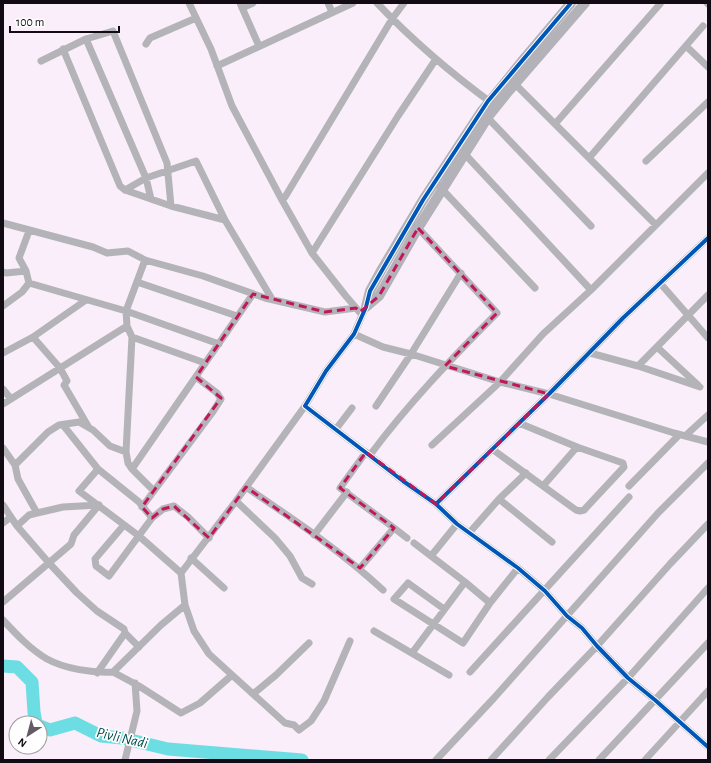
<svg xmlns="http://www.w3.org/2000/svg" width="711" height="763" font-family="'Alegreya Sans',sans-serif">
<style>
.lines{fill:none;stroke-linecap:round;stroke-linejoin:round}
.river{stroke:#6ddde4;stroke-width:13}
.street{stroke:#b3b3b8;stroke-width:7}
.secondary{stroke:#b3b2b8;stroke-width:10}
.cycleway-casing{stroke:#fefefe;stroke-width:6}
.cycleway{stroke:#0057b8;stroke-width:4}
.marked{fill:none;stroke:#c2185b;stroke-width:3;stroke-dasharray:8 5;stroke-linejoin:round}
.labels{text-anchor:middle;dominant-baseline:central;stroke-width:3.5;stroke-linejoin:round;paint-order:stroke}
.water-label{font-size:15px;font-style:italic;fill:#00494b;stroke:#fefefe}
</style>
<rect width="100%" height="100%" fill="#f9eef9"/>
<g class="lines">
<path class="river" d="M3 666 17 667 32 682 34 712 36 723
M40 726 50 730 75 723 101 736 122 738 168 749 302 760"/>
<path class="street" d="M189 3 211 49 232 106 282 200 312 253 345 295 362 315
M240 3 259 46
M328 3 332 12
M377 3C412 40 452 74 493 104
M707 3 708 4
M242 8 253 3
M86 39 146 178 151 199
M146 44 150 38 196 18
M686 46 708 67
M63 49 120 186 125 190 171 206 225 220 272 299
M41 61 86 39 113 31 167 163 171 206
M217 66 353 3
M512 81 656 225
M485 115 591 226
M555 124 660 4
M462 151 591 290
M589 158 703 26
M646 161 708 102
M439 186 535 288
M125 190 146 178 196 161 225 220
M285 197 392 19 404 3
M3 223 93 247 107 253 128 251 145 260 203 276 265 298 325 312 356 308
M708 238 623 318 549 394 436 504 457 524 518 568 545 591 567 616 582 628 597 646 628 678 655 700 708 747
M312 253 398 116 436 59
M3 272 6 273 26 271
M137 282 237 316
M29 283 126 311 219 344
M660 283 708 338
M3 306 22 292 29 283 26 271 19 258 29 231
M364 311 354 334 326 371 305 406 403 481 436 504
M127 326 126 311 145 260
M354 334 383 347 411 354 500 382 549 394 674 433 708 442
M33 337 86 300
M657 347 698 385
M3 353 33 337 60 368 67 381 64 385 88 426
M590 353 638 366 708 295
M205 363 132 337 126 452 128 463 132 469 253 294
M638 366 700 387
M3 389 11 399
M3 404 127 326 132 337
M305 406 236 501 181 573 185 605 194 631 209 654 285 723 294 725 299 730 311 721 324 701 350 641
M376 406 411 354 461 273
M63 425 98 469 79 491 139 536 181 573
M336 429 352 408
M685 436 708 415
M432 445 500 382 543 334 591 290 708 173
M3 448 15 465 48 432 59 425 79 422 93 430 110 446 126 452
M492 449 576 510 580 511 584 510 624 467 623 463 577 447 519 423
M366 452 340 488 394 528
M370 455C408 404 452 358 497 313L418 228 414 226
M15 465 18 479 37 513
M98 469 139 502 152 518 109 576 96 566 95 559 124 525
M132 469 154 491
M543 486 577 447
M629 486 679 435
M246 487C293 519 341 551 383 590
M499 499 526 473
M236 501 275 538 290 556 302 578 312 584
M3 505 17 526 49 563 77 593 97 611 124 629 125 633 97 673
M142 507 212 413 221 399 217 393 196 377
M152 518 163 509 174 506 188 517 209 538
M3 523 11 517
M17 526 29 515 37 513 63 507 99 505
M470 532 499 499 552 542
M314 535 347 492
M414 543 431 556
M191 558 224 588
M360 568 394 528 407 538
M465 582 490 603 518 568
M3 602 71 544 74 535 99 505
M444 609 408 583 394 599 463 643 490 603
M3 620C16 634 30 649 47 659 65 669 93 673 113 672L161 625 185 605
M374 631 449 675
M125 633 139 647
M412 653 465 582 431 556 457 524
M113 672 139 686 181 713 200 703 232 675
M470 672 629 497
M253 694 276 675 309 643
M125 760 137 711 135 683
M436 760 494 698 658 513 708 463
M491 760 548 697 597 646 670 564 708 524
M549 760 628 678 708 588
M599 760 708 643
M645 760 708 691"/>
<path class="secondary" d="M366 307 379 296 418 228 488 117 508 92 585 3
M366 307 370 291 382 269 423 200 481 112 523 60 571 3"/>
<defs>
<path id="cycleway" d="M708 238 623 318 549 394 436 504 457 524 518 568 545 591 567 616 582 628 597 646 628 678 655 700 708 747
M436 504 403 481 305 406 326 371 354 334 366 307 370 291 423 200 488 101 571 3"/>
</defs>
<use href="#cycleway" class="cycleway-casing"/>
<use href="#cycleway" class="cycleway"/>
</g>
<path class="marked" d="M418 228 497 313 445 366 549 394 436 504 366 452 340 488 394 528 360 568 246 487 209 538 174 506 163 509 152 518 142 507 221 398 196 377 253 294 325 312 356 308 360 312 379 296Z"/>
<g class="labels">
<g class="water-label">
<text transform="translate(122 738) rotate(13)">Pivli Nadi</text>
</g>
</g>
<rect width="711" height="763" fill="none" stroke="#130b13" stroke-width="8"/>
<g transform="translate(28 735) rotate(216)"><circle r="19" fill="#fefefe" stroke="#a09da0"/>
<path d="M0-3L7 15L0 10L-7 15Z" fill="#645a64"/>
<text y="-6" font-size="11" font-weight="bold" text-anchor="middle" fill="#130b13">N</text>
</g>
<path d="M10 26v6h109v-6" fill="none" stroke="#130b13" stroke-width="2"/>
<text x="16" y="26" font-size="12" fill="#130b13" stroke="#fefefe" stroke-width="3" paint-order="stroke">100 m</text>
</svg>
